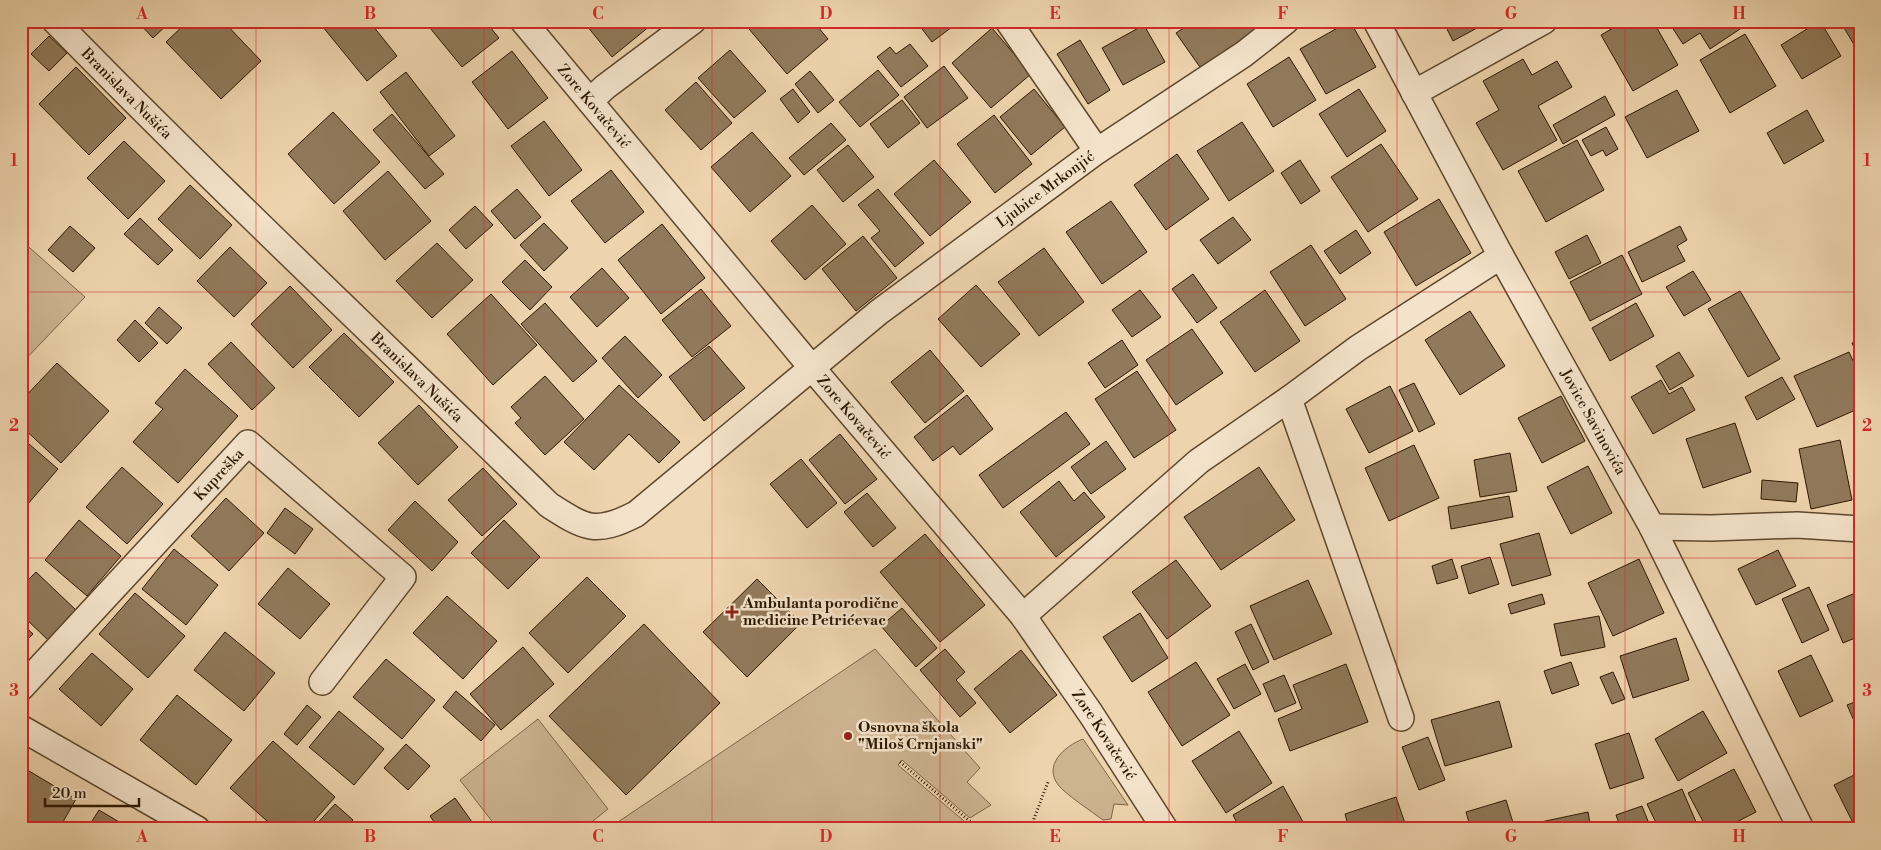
<svg xmlns="http://www.w3.org/2000/svg" width="1881" height="850" font-family="'Libre Bodoni',serif">
<style>
.green{fill:#cdb491;stroke:#7d6649}
.building{fill:#917a5b;stroke:#2d1801}
.lines{fill:none;stroke-linecap:round;stroke-linejoin:round}
.minor-casing{stroke:#5d472c;stroke-width:28}
.path{stroke:#2d1801;stroke-width:3;stroke-dasharray:1 2.5;stroke-linecap:butt}
.minor{stroke:#f4e3ca;stroke-width:25}
.grid{fill:none;stroke:#d62828;stroke-width:1;stroke-opacity:0.55}
.poi-dot{fill:#8f2418;stroke:#f4e3ca;stroke-width:2}
.labels{text-anchor:middle;dominant-baseline:central;stroke-width:5;stroke-linejoin:round;paint-order:stroke}
.street-label{font-size:15px;fill:#2d1801;stroke:#f4e3ca}
.poi-label{font-size:15px;font-weight:bold;fill:#2d1801;stroke:#f4e3ca;text-anchor:start}
.neatline{fill:none;stroke:#d62828;stroke-width:2}
.grid-label{font-size:16px;text-anchor:middle;font-weight:bold;fill:#d62828}
</style>
<rect width="100%" height="100%" fill="#eed4ae"/>
<filter id="stains"><feTurbulence type="fractalNoise" baseFrequency=".004" numOctaves="4"/><feColorMatrix values="0 0 0 0 .2 0 0 0 0 .09 0 0 0 0 .02 0 0 0 .5 -.17"/></filter>
<radialGradient id="worn" r=".72"><stop offset=".6" stop-color="#630" stop-opacity="0"/><stop offset="1" stop-color="#630" stop-opacity=".3"/></radialGradient>
<path class="green" d="M21 240 85 297 21 364Z
M875 649 980 768 967 782 991 805 970 818 902 760 898 765 964 821 952 829 609 828Z
M538 719 608 809 583 829H498L460 780Z
M1083 739 1128 805 1114 804 1111 819 1103 820C1091 811 1068 796 1059 786 1042 765 1065 746 1083 739Z"/>
<path class="building" d="M137 21H171L153 38Z
M188 21H223L261 61 221 99 166 42Z
M318 21H369L397 56 367 81Z
M438 21H485L499 38 462 67 430 28Z
M583 21H656L612 57Z
M758 21H813L828 39 787 74 749 29Z
M916 21H960L932 42Z
M1194 21H1213L1217 26 1225 21H1274L1202 70 1176 33Z
M1350 21 1376 67 1326 94 1300 49Z
M1443 21H1490L1453 41Z
M1625 21H1653L1678 65 1633 91 1601 35Z
M1668 21H1748L1749 23 1710 49 1700 33 1683 44Z
M1820 21 1841 56 1802 79 1781 45Z
M1840 21H1860V46L1856 48Z
M1144 25 1165 62 1123 85 1102 48Z
M992 28 1031 74 991 108 952 63Z
M1745 34 1776 86 1730 113 1700 60Z
M49 36 67 53 49 71 31 54Z
M1080 40 1110 90 1088 104 1057 54Z
M910 44 928 66 901 87 877 57 890 47 896 54Z
M730 50 766 91 734 118 698 78Z
M512 51 548 98 508 129 472 82Z
M1289 57 1316 100 1273 127 1247 84Z
M1523 59 1532 75 1557 61 1572 87 1538 106 1557 140 1503 170 1476 123 1499 110 1483 81Z
M944 66 968 98 927 128 904 97Z
M76 67 126 118 89 155 39 104Z
M878 70 899 95 860 127 839 102Z
M810 71 834 100 818 113 795 84Z
M406 72 455 136 429 156 380 92Z
M696 82 732 123 701 150 665 110Z
M793 89 810 112 798 123 780 99Z
M1034 89 1065 127 1031 155 1000 117Z
M1359 89 1386 131 1347 157 1319 114Z
M1677 90 1699 131 1647 158 1625 117Z
M1605 96 1615 115 1563 144 1553 125Z
M902 100 920 123 888 148 870 124Z
M1807 110 1824 141 1784 164 1767 133Z
M333 112 380 162 334 204 288 154Z
M392 114 444 174 425 189 373 130Z
M994 115 1032 164 995 193 957 144Z
M544 121 582 170 549 196 511 146Z
M1242 122 1274 171 1229 201 1197 151Z
M831 123 846 140 804 175 789 158Z
M1606 127 1618 149 1606 156 1603 150 1591 156 1582 140Z
M752 132 791 176 750 212 711 167Z
M1577 140 1604 190 1546 222 1518 171Z
M124 141 165 181 128 219 87 178Z
M1381 144 1418 199 1368 232 1331 177Z
M848 145 874 177 843 202 817 170Z
M1177 154 1209 199 1166 230 1134 185Z
M934 160 971 202 930 236 894 194Z
M1300 160 1320 191 1301 204 1281 173Z
M611 170 644 212 605 243 571 201Z
M388 171 431 221 385 260 343 211Z
M190 185 232 225 200 259 158 219Z
M517 189 541 217 515 239 491 211Z
M878 189 924 243 895 267 871 238 880 231 858 205Z
M1439 199 1471 253 1416 286 1384 232Z
M1111 201 1147 252 1102 284 1066 232Z
M812 205 846 244 805 280 771 241Z
M475 206 493 225 466 249 449 230Z
M1233 217 1251 240 1218 264 1200 240Z
M140 218 173 250 158 265 124 234Z
M544 223 568 248 544 271 520 245Z
M662 224 705 278 661 314 618 260Z
M70 226 95 248 73 272 48 250Z
M1680 226 1687 240 1677 246 1685 261 1642 282 1628 252Z
M1356 230 1371 253 1340 274 1324 251Z
M1587 235 1601 263 1569 279 1555 252Z
M863 236 897 278 856 311 822 269Z
M437 243 473 280 432 318 396 281Z
M1311 245 1346 299 1305 326 1270 272Z
M230 247 267 283 234 317 197 281Z
M1044 248 1084 302 1039 336 998 282Z
M1622 255 1642 294 1590 321 1570 282Z
M525 260 552 287 530 310 502 282Z
M602 268 629 298 597 327 570 297Z
M1693 271 1711 300 1684 316 1666 287Z
M1193 274 1217 308 1197 323 1172 289Z
M976 285 1020 334 981 367 938 319Z
M290 286 332 330 293 368 251 324Z
M701 289 731 326 692 357 662 320Z
M1140 290 1161 317 1132 337 1112 310Z
M1265 290 1300 341 1255 372 1220 322Z
M1740 291 1780 359 1748 377 1708 309Z
M491 294 537 345 493 385 447 334Z
M545 303 597 361 573 382 521 324Z
M1636 303 1654 336 1610 361 1592 328Z
M159 307 182 328 167 344 145 323Z
M1470 311 1505 366 1460 395 1425 340Z
M135 320 158 343 139 362 117 340Z
M1192 329 1223 373 1176 405 1146 360Z
M344 333 394 382 359 417 309 367Z
M625 336 662 375 638 398 602 358Z
M1860 339V361L1852 343Z
M1122 340 1138 365 1105 388 1088 363Z
M231 342 275 388 252 410 208 364Z
M709 346 745 388 704 421 669 377Z
M930 350 964 391 925 423 891 382Z
M1679 352 1694 376 1670 390 1656 366Z
M1849 352 1860 376V408L1817 427 1794 376Z
M57 363 109 411 61 463 21 426V401Z
M185 369 238 416 178 483 133 442 163 409 155 403Z
M1137 371 1176 430 1134 458 1095 399Z
M545 376 584 419 545 455 515 423 521 418 511 407Z
M1782 377 1795 399 1757 420 1745 397Z
M1661 380 1669 394 1682 387 1695 410 1653 434 1631 397Z
M1414 383 1435 424 1419 432 1399 390Z
M619 385 680 442 659 463 629 434 594 470 564 442Z
M1390 386 1413 431 1369 453 1346 409Z
M967 395 993 429 960 455 953 446 933 461 914 437Z
M1561 396 1585 441 1542 463 1518 418Z
M419 405 458 447 418 485 378 443Z
M1066 412 1090 444 1003 508 979 475Z
M1735 423 1751 472 1703 488 1686 439Z
M840 434 877 479 845 504 809 460Z
M22 438 58 469 21 512V439Z
M1840 440 1852 500 1811 509 1799 449Z
M1106 441 1126 469 1091 494 1071 467Z
M1414 445 1439 498 1389 521 1365 468Z
M1510 453 1517 491 1480 497 1474 460Z
M801 459 837 503 807 528 770 484Z
M1588 466 1612 513 1571 534 1547 487Z
M122 467 163 504 127 544 86 507Z
M1259 467 1295 520 1221 570 1184 517Z
M483 468 517 504 482 536 448 500Z
M1762 480 1798 483 1796 502 1761 499Z
M1860 480V506H1859L1854 482Z
M1059 481 1074 501 1084 492 1105 517 1056 557 1020 512Z
M867 493 896 528 873 547 844 512Z
M1509 496 1513 517 1451 529 1448 507Z
M226 498 264 533 229 571 191 536Z
M415 501 458 542 432 571 388 530Z
M285 508 313 529 295 554 267 533Z
M79 520 121 556 87 596 45 560Z
M504 520 540 557 508 589 471 553Z
M1539 533 1551 575 1512 586 1500 544Z
M925 534 985 605 940 642 880 572Z
M174 549 218 585 186 625 142 589Z
M1778 550 1796 586 1756 605 1738 569Z
M1490 557 1499 584 1469 594 1461 566Z
M1452 559 1458 578 1437 584 1432 566Z
M1639 559 1664 613 1613 636 1588 583Z
M1176 560 1211 606 1167 639 1132 592Z
M288 568 330 604 300 639 258 604Z
M36 572 77 611 49 641 21 614V587Z
M587 577 626 616 568 673 529 633Z
M757 579 801 623 747 677 703 632Z
M1308 580 1332 634 1274 660 1250 606Z
M1809 587 1829 630 1802 643 1782 599Z
M1860 591V636L1843 643 1827 605Z
M135 593 185 636 148 678 99 634Z
M1542 594 1545 604 1511 614 1508 604Z
M447 596 497 641 463 679 413 633Z
M902 608 937 648 916 667 881 626Z
M1140 613 1168 658 1132 682 1103 637Z
M1599 616 1605 647 1561 656 1554 624Z
M21 623 33 634 21 646Z
M644 624 720 703 626 795 549 716Z
M1251 624 1269 662 1253 670 1235 632Z
M225 632 275 673 244 711 194 670Z
M1676 638 1689 680 1633 698 1620 656Z
M523 647 554 684 501 730 470 694Z
M945 649 965 672 956 680 976 703 960 717 920 670Z
M1021 650 1057 695 1010 733 974 689Z
M92 653 133 689 101 726 59 689Z
M1811 655 1833 701 1800 717 1778 671Z
M386 659 435 700 402 739 353 697Z
M1196 662 1230 715 1182 746 1148 692Z
M1571 662 1579 685 1552 694 1544 671Z
M1245 664 1261 694 1234 709 1217 679Z
M1346 664 1368 722 1290 751 1278 719 1302 709 1293 685Z
M1613 672 1625 699 1612 704 1600 677Z
M1284 675 1296 703 1275 712 1263 684Z
M456 691 495 725 481 741 443 707Z
M177 695 232 740 196 785 140 740Z
M1860 700V734L1847 705Z
M1499 701 1512 747 1445 766 1431 720Z
M307 705 321 717 297 745 284 734Z
M339 711 384 749 354 785 309 747Z
M1703 711 1727 753 1678 781 1655 739Z
M1239 731 1272 783 1226 813 1192 761Z
M1629 733 1644 778 1610 789 1595 744Z
M1428 737 1445 780 1419 790 1402 747Z
M273 741 335 797 307 829H276L230 788Z
M406 744 430 766 408 790 384 768Z
M24 768 76 799 59 829H36L21 820V772Z
M1734 769 1756 812 1723 829H1707L1688 793Z
M1860 772V829H1856L1834 785Z
M1283 786 1307 829H1240L1233 815Z
M1682 789 1699 829H1659L1647 804Z
M1396 797 1407 829H1349L1345 814Z
M455 798 477 829H439L430 816Z
M1506 800 1515 829H1471L1466 812Z
M335 804 353 820 345 829H312Z
M1642 806 1648 821 1626 829H1621L1616 815Z
M99 810 131 829H87Z
M1588 812 1591 829H1537L1536 823Z"/>
<g class="lines">
<defs>
<g id="minor">
<path id="s1" d="M55 21C216 186 384 344 549 505 585 528 595 535 636 514L879 312 1097 151 1244 54 1286 21"/>
<path id="s2" d="M523 21 812 368 1023 616 1091 714 1165 829"/>
<path d="M1008 21 1097 151"/>
<path id="s3" d="M1376 21 1501 256 1652 527 1801 829"/>
<path d="M1414 93 1544 21"/>
<path d="M590 101 605 87 693 21"/>
<path d="M1652 527 1711 528 1797 525 1860 529"/>
<path d="M1023 616 1199 461 1289 399"/>
<path id="s4" d="M21 688 248 443 403 577 322 682"/>
<path d="M1401 718 1289 399 1358 348 1501 256"/>
<path d="M21 728 197 829"/>
</g>
</defs>
<use href="#minor" class="minor-casing"/>
<path class="path" d="M900 762 979 829
M1030 829 1048 782"/>
<use href="#minor" class="minor"/>
</g>
<path class="grid" d="M256 21V829M484 21V829M712 21V829M940 21V829M1169 21V829M1397 21V829M1625 21V829M21 292H1860M21 558H1860"/>
<g class="poi-dot">
<path d="M729.5 604.5h5v5h5v5h-5v5h-5v-5h-5v-5h5z"/>
<circle cx="848" cy="736" r="5"/>
</g>
<g class="labels">
<g class="street-label">
<text stroke="none"><textPath href="#s1" startOffset="102">Branislava Nušića</textPath></text>
<text stroke="none"><textPath href="#s2" startOffset="111">Zore Kovačević</textPath></text>
<text stroke="none"><textPath href="#s1" startOffset="1309">Ljubice Mrkonjić</textPath></text>
<text stroke="none"><textPath href="#s1" startOffset="508">Branislava Nušića</textPath></text>
<text stroke="none"><textPath href="#s2" startOffset="516">Zore Kovačević</textPath></text>
<text stroke="none"><textPath href="#s3" startOffset="456">Jovice Savinovića</textPath></text>
<text stroke="none"><textPath href="#s4" startOffset="291">Kupreška</textPath></text>
<text stroke="none"><textPath href="#s2" startOffset="921">Zore Kovačević</textPath></text>
</g>
<g class="poi-label">
<text x="743" y="603">Ambulanta porodične<tspan x="743" dy="17">medicine Petrićevac</tspan></text>
<text x="858" y="727">Osnovna škola<tspan x="858" dy="17">"Miloš Crnjanski"</tspan></text>
</g>
</g>
<rect width="1881" height="850" fill="none" stroke="#eed4ae" stroke-width="55"/>
<path d="M45 798v8h94v-8" fill="none" stroke="#2d1801" stroke-width="2.5"/>
<text x="52" y="798" font-size="15" fill="#2d1801" stroke="#f4e3ca" stroke-width="4" paint-order="stroke">20 m</text>
<rect x="28" y="28" width="1826" height="794" class="neatline"/>
<g class="grid-label">
<text x="142" y="19">A</text>
<text x="370" y="19">B</text>
<text x="598" y="19">C</text>
<text x="826" y="19">D</text>
<text x="1055" y="19">E</text>
<text x="1283" y="19">F</text>
<text x="1511" y="19">G</text>
<text x="1739" y="19">H</text>
<text x="14" y="166">1</text>
<text x="1867" y="166">1</text>
<text x="14" y="431">2</text>
<text x="1867" y="431">2</text>
<text x="14" y="696">3</text>
<text x="1867" y="696">3</text>
<text x="142" y="842">A</text>
<text x="370" y="842">B</text>
<text x="598" y="842">C</text>
<text x="826" y="842">D</text>
<text x="1055" y="842">E</text>
<text x="1283" y="842">F</text>
<text x="1511" y="842">G</text>
<text x="1739" y="842">H</text>
</g>
<rect width="100%" height="100%" filter="url(#stains)"/>
<rect width="100%" height="100%" fill="url(#worn)"/>
</svg>
